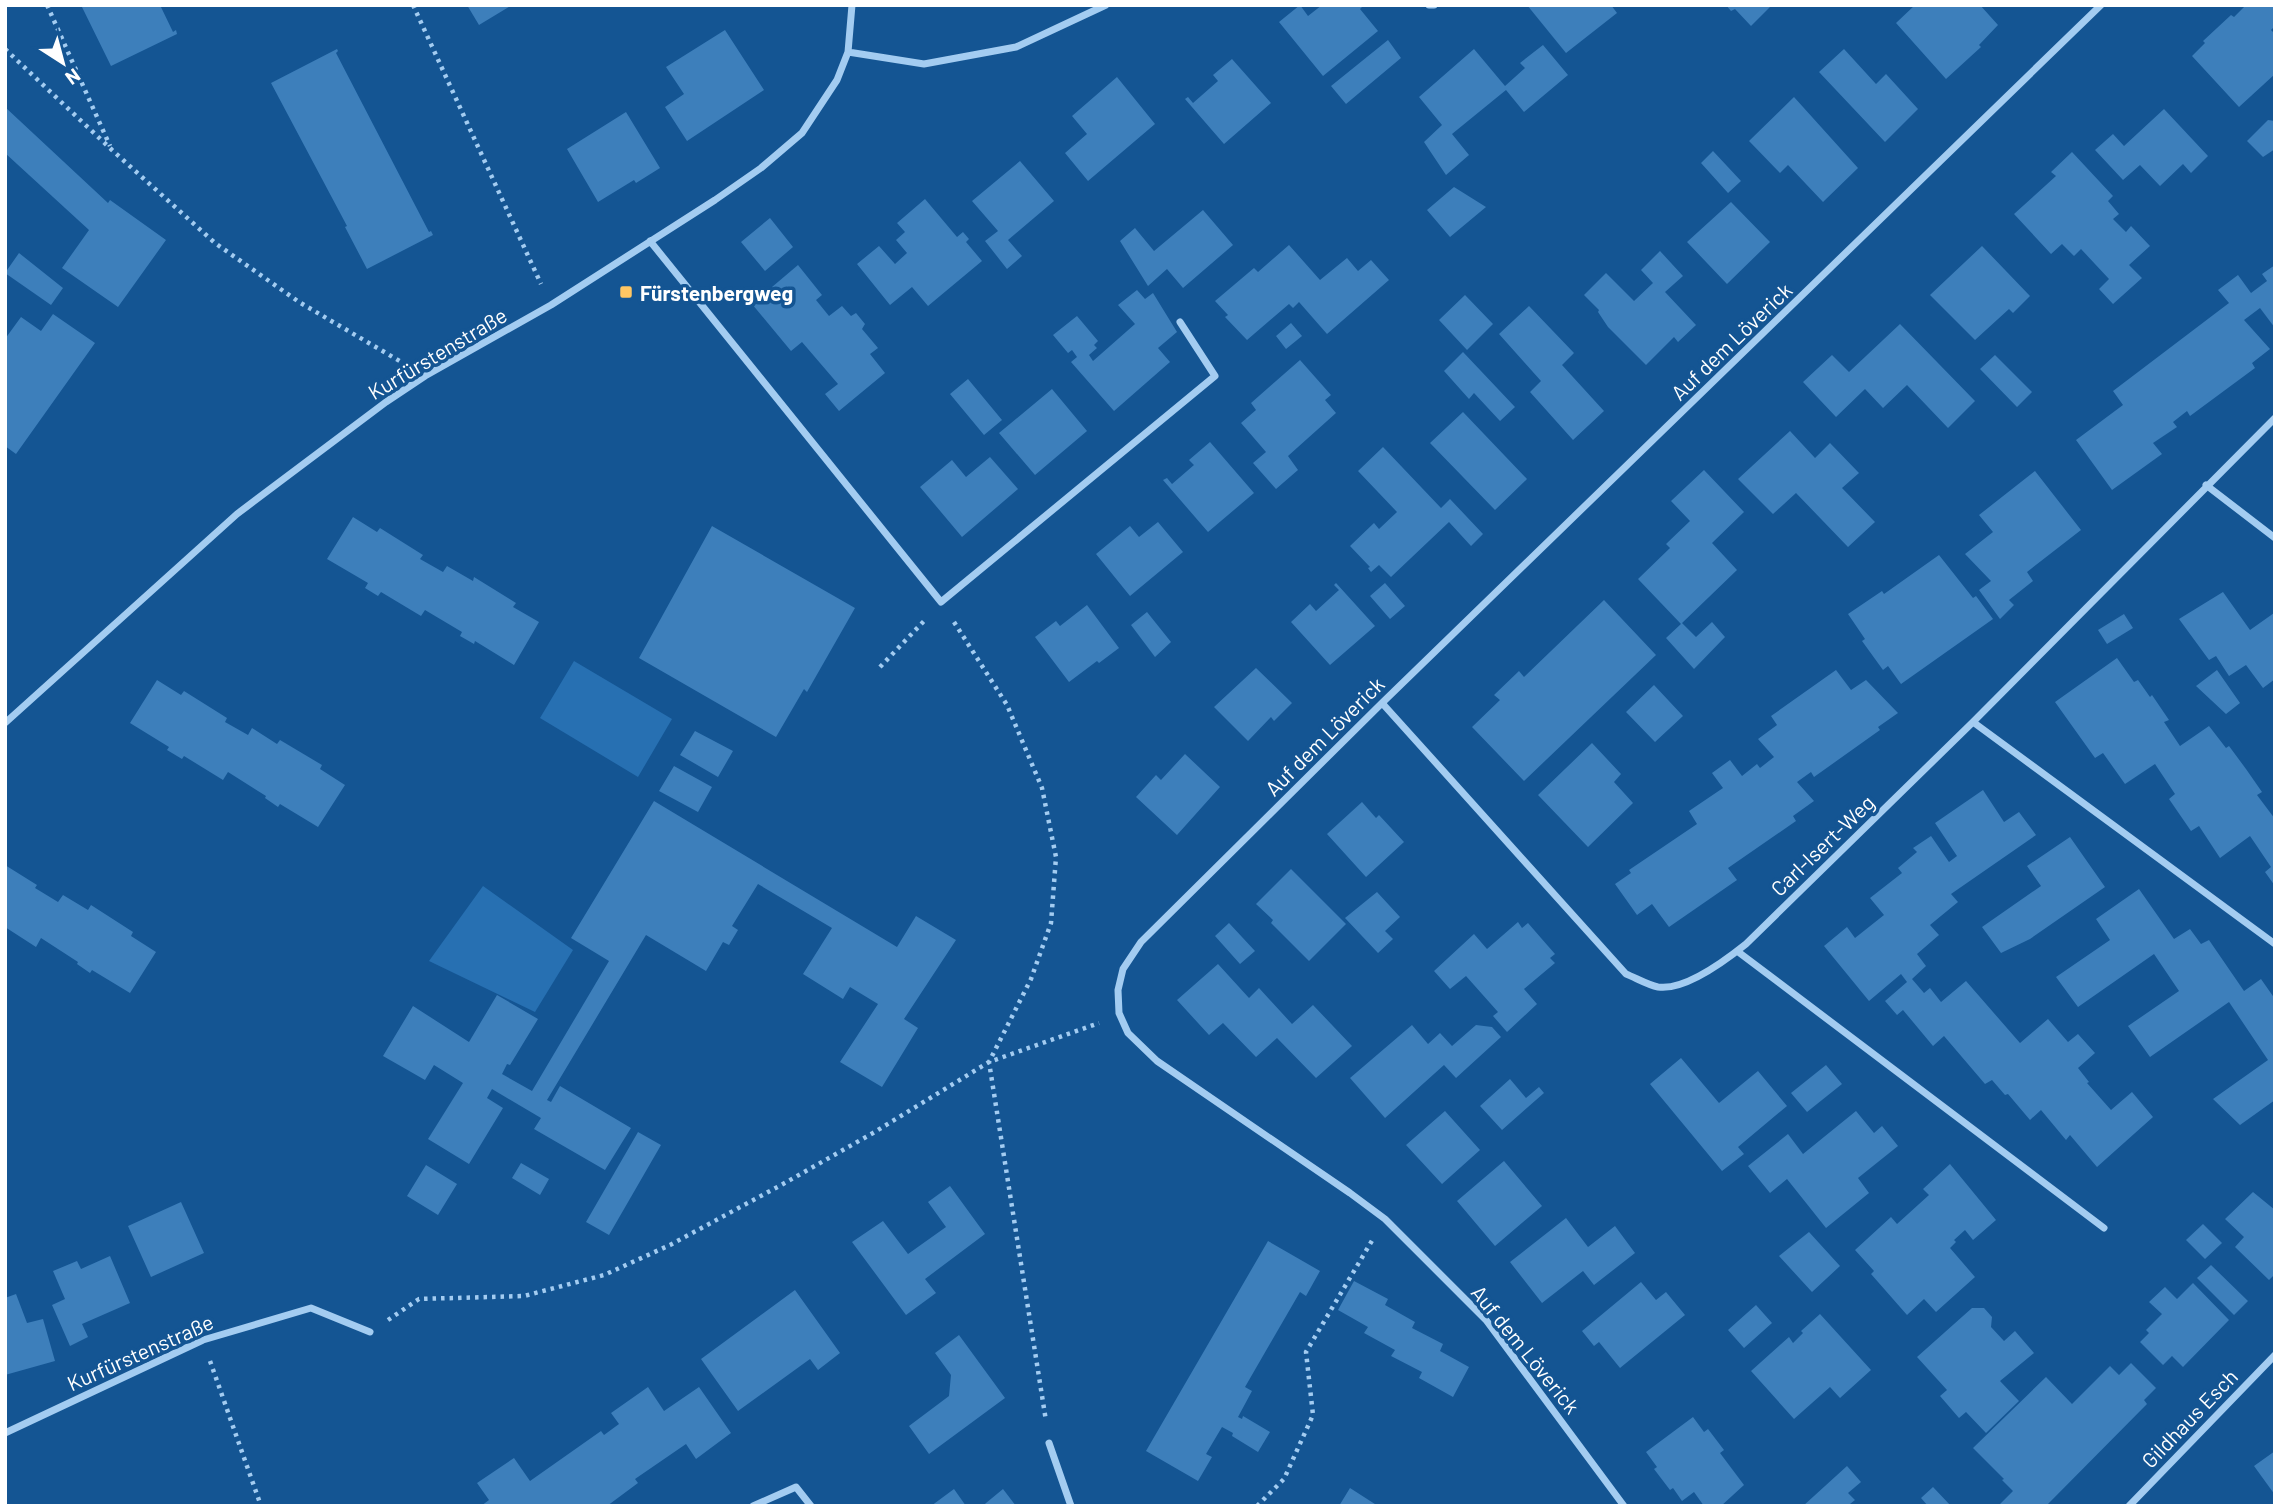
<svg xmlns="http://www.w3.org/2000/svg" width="2280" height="1511" font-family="Barlow,sans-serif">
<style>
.green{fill:#2770b2}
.building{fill:#3d7fbb}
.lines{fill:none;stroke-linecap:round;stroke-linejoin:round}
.path{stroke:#a3ccf1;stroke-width:4.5;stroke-dasharray:3.5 5;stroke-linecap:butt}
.street{stroke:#a3ccf1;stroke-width:7}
.poi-dot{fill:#ffc663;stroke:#145593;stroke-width:2.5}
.labels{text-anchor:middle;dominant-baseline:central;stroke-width:7;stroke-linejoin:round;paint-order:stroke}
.poi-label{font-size:21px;font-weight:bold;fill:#fff;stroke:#145593;text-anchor:start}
.street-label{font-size:21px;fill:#fff;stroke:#145593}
</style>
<rect width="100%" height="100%" fill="#145593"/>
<path class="green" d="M574 661 672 719 638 777 540 718Z
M483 886 573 950 535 1012 429 961Z"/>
<path class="building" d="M81 5H160L173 32 176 30 177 34 111 66Z
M467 5H512L479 25Z
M1300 5 1308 16 1322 5H1364L1360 9 1378 31 1323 76 1279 22Z
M1527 5H1611L1617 13 1566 53Z
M1726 5H1772L1751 26 1735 9 1731 11Z
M1915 5H1980L1998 25 1979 45 1981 47 1946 79 1896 23Z
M2246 5H2275V26L2271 30 2275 34V74L2239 107 2192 56 2205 43 2203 41 2231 15 2234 17Z
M725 30 764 90 687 141 665 107 684 94 666 67Z
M1388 40 1401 58 1346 104 1331 86Z
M1543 45 1568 75 1524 112 1506 90 1452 134 1469 155 1446 175 1424 142 1442 125 1419 97 1474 49 1505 86 1525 68 1520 63Z
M337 49 338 51 336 53 429 232 431 231 433 235 367 269 345 227 347 226 271 83Z
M1844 49 1876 84 1886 74 1918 109 1885 142 1819 72Z
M1232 59 1271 103 1224 144 1185 99 1188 97 1193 103 1218 81 1213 75Z
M1117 77 1155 124 1088 181 1065 153 1087 134 1072 116Z
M1794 97 1858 168 1823 202 1788 165 1780 173 1749 141Z
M5 107 108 203 110 200 166 240 118 307 62 268 89 230 5 153Z
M2164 109 2208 156 2191 173 2183 164 2160 186 2140 165 2123 180 2095 150 2113 134 2124 146Z
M626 112 660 168 636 183 634 180 598 202 567 149Z
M2268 120 2275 121V149L2263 157 2247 141Z
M1713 151 1741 181 1728 193 1701 163Z
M2072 152 2113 196 2108 201 2119 214 2113 219 2126 232 2131 226 2150 246 2129 265 2142 278 2113 304 2099 289 2109 279 2081 249 2074 256 2062 244 2051 254 2014 214 2056 176 2051 172Z
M1020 161 1054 201 1008 240 1022 256 1007 269 985 241 998 231 972 201Z
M1454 187 1486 207 1450 237 1427 210Z
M925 199 957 237 963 232 969 239 966 242 982 261 928 306 912 287 890 305 857 264 879 246 895 264 907 253 896 240 905 232 897 223Z
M1731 202 1770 242 1727 284 1687 242Z
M1203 210 1233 245 1183 288 1167 269 1148 286 1120 241 1135 228 1154 251Z
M770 218 793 247 765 271 741 242Z
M1289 245 1320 280 1347 258 1358 271 1371 260 1389 280 1327 334 1299 302 1293 308 1289 304 1247 340 1225 317 1228 315 1215 301 1254 268 1258 272Z
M1982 246 2030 296 2013 313 2009 309 1975 340 1930 295Z
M1660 251 1683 276 1665 292 1696 325 1678 342 1674 337 1646 365 1608 327 1598 312 1599 310 1584 295 1606 273 1634 301 1653 283 1641 270Z
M19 253 63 288 51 305 5 273Z
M798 265 822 295 816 300 829 316 842 306 851 316 856 313 865 324 862 329 878 348 870 354 885 373 839 411 825 394 838 384 802 342 791 351 752 304Z
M2275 265V328L2260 308 2244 320 2270 349 2252 363 2255 368 2190 416 2187 411 2173 422 2177 427 2153 443 2162 454 2112 490 2076 440 2123 405 2113 391 2229 303 2218 290 2238 275 2251 293 2267 281 2262 274Z
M1137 290 1145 299 1153 293 1177 332 1158 348 1170 362 1114 411 1071 362 1077 357 1072 350 1068 353 1053 335 1077 316 1098 341 1094 345 1097 348 1089 355 1093 361 1135 324 1118 305Z
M1465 295 1493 324 1467 350 1439 320Z
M1529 306 1574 353 1562 365 1604 411 1573 440 1530 392 1541 381 1499 334Z
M53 314 95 343 16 454 5 446V339L21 317 41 331Z
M1291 323 1302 336 1286 349 1276 336Z
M1900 324 1975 401 1948 428 1907 385 1883 408 1865 389 1836 417 1803 382 1832 355 1849 372Z
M1463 352 1515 407 1500 421 1474 393 1469 399 1444 371Z
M1995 355 2032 392 2017 407 1980 369Z
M1300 360 1331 395 1325 400 1336 413 1288 456 1298 470 1276 489 1253 463 1266 452 1241 423 1256 410 1251 403Z
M968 379 1002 420 984 435 950 394Z
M1052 389 1087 431 1035 475 999 433Z
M1463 412 1527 479 1495 510 1430 443Z
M1790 431 1815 458 1830 443 1859 473 1842 488 1875 522 1848 547 1796 493 1773 514 1738 479Z
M1210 442 1254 493 1208 532 1163 480 1167 478 1172 484 1194 465 1189 460Z
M1383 447 1441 508 1450 499 1483 534 1471 546 1449 522 1391 577 1379 565 1371 572 1368 568 1370 567 1350 546 1374 523 1379 529 1397 512 1358 471Z
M990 457 1018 489 962 537 920 487 952 460 966 477Z
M1704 470 1744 512 1712 543 1737 570 1681 624 1638 579 1670 548 1666 544 1690 521 1671 501Z
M2035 471 2081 530 2027 572 2033 581 2009 600 2014 605 2000 619 1979 590 1991 581 1965 554 1993 532 1979 515Z
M353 517 377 532 380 528 423 555 420 559 443 572 447 566 473 581 474 577 516 603 513 607 539 622 514 665 475 641 474 644 460 636 462 632 425 610 421 616 381 592 378 596 365 588 368 583 327 559Z
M1158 522 1183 552 1130 596 1096 554 1130 526 1139 537Z
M712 526 855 608 807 692 804 689 776 737 639 658Z
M1939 555 1973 598 1976 596 1993 619 1901 684 1888 666 1883 670 1862 641 1865 639 1848 614 1882 591 1884 594Z
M1336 583 1375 626 1330 665 1291 622 1310 604 1316 611 1339 590 1334 585Z
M1385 583 1405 606 1390 619 1370 596Z
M2223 592 2250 630 2274 613 2275 615V679L2263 688 2246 665 2229 676 2216 656 2209 660 2179 619Z
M1604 600 1656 655 1524 781 1472 727 1500 700 1494 695 1519 671 1524 677Z
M1087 605 1119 648 1099 663 1097 661 1069 682 1035 637 1056 621 1060 626Z
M1147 612 1171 642 1155 657 1131 625Z
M2124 614 2133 628 2107 644 2098 630Z
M1712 622 1725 637 1694 669 1666 638 1682 623 1696 637Z
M2117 658 2134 682 2138 680 2150 697 2152 695 2169 720 2164 722 2180 746 2209 726 2226 748 2229 746 2246 769 2262 792 2257 795 2275 819V886L2265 872 2271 867 2250 836 2220 858 2199 826 2191 831 2169 799 2175 794 2155 764 2125 784 2103 753 2095 758 2055 702Z
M1256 668 1292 703 1274 721 1271 717 1248 741 1214 707Z
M1836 670 1851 690 1866 680 1898 713 1878 727 1880 730 1814 777 1811 772 1797 782 1814 801 1793 816 1796 821 1728 868 1737 880 1669 927 1652 904 1637 915 1615 884 1631 873 1629 870 1697 824 1689 811 1723 788 1712 773 1730 760 1742 776 1757 764 1760 768 1774 757 1758 739 1777 725 1771 716Z
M2217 670 2240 703 2226 714 2196 686Z
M157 680 181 695 184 691 227 718 225 722 248 735 252 728 277 744 280 740 322 765 320 769 345 785 318 827 280 804 278 807 265 798 266 796 228 772 223 780 184 756 182 759 167 750 169 747 130 723Z
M1654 685 1683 716 1655 742 1626 712Z
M695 731 733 751 718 777 680 755Z
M1592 743 1621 774 1614 782 1633 803 1588 847 1538 795Z
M1185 754 1220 787 1177 835 1136 797 1156 775 1161 780Z
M674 766 712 787 698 812 659 791Z
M1983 790 2004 822 2019 812 2036 835 1951 894 1958 902 1930 925 1939 935 1917 954 1926 966 1912 979 1924 993 1930 988 1941 1002 1966 981 2020 1043 2048 1019 2068 1042 2078 1034 2095 1053 2078 1068 2089 1082 2087 1083 2111 1110 2132 1092 2153 1117 2097 1167 2070 1135 2066 1140 2041 1110 2030 1120 2008 1094 2005 1095 1992 1080 1985 1084 1944 1036 1933 1046 1903 1010 1897 1015 1885 1001 1907 982 1901 974 1869 1001 1824 946 1847 927 1855 938 1884 915 1870 898 1902 873 1898 868 1917 852 1913 848 1931 836 1949 862 1957 856 1935 823Z
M654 801 897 947 916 916 956 940 904 1019 918 1028 882 1087 840 1062 878 1004 850 987 843 999 803 974 832 928 758 884 732 926 738 930 729 945 723 942 706 971 646 935 547 1100 551 1102 560 1086 631 1128 605 1170 534 1129 541 1118 492 1089 487 1098 503 1108 469 1164 428 1139 463 1083 434 1065 425 1080 383 1056 413 1006 469 1042 497 995 538 1019 510 1065 507 1064 502 1074 532 1091 609 961 571 938Z
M1362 802 1376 818 1379 815 1404 842 1366 877 1327 834Z
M2070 837 2105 887 2030 939 2001 953 1982 927 2041 886 2027 866Z
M5 865 37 885 35 888 58 902 63 895 88 910 91 905 133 932 131 936 156 952 130 993 92 970 90 973 77 964 78 962 41 938 36 947 5 927Z
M1291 869 1346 924 1309 961 1271 923 1273 920 1256 904Z
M2139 889 2174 939 2190 929 2201 944 2209 940 2244 991 2261 979 2275 999V1100L2240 1125 2213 1099 2268 1060 2229 1002 2150 1057 2128 1026 2179 991 2154 954 2078 1007 2056 977 2110 940 2096 919Z
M1377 892 1400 917 1385 931 1393 939 1378 953 1345 918Z
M1518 922 1522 928 1528 923 1541 938 1555 954 1550 958 1555 963 1524 989 1537 1004 1507 1032 1493 1016 1498 1012 1466 976 1450 989 1434 971 1474 934 1487 949Z
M1229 923 1255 951 1240 964 1215 936Z
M1218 964 1249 998 1259 988 1292 1024 1313 1005 1352 1046 1316 1078 1277 1038 1256 1057 1223 1023 1209 1035 1177 1000Z
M1412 1025 1428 1044 1440 1033 1452 1046 1476 1025 1492 1027 1501 1037 1456 1078 1444 1065 1385 1118 1350 1078Z
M1681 1058 1719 1103 1758 1071 1787 1106 1738 1147 1744 1154 1722 1171 1650 1084Z
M1826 1065 1842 1084 1807 1112 1791 1093Z
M1510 1079 1526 1098 1539 1087 1544 1093 1502 1130 1480 1106Z
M1445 1111 1480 1150 1442 1184 1406 1145Z
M1856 1111 1874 1133 1882 1126 1898 1146 1858 1178 1869 1193 1826 1228 1787 1179 1770 1193 1748 1166 1788 1134 1803 1154Z
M638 1132 661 1145 609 1235 586 1222Z
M1504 1161 1542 1206 1495 1246 1457 1201Z
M521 1163 549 1179 540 1195 512 1178Z
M1950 1164 1996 1220 1973 1240 1965 1230 1954 1240 1956 1242 1950 1248 1975 1277 1936 1312 1924 1299 1907 1315 1871 1274 1874 1271 1855 1250 1891 1217 1897 1224 1929 1195 1923 1189Z
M426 1165 457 1184 438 1215 407 1196Z
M950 1186 985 1234 925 1279 936 1293 906 1315 852 1242 883 1221 908 1254 946 1227 928 1202Z
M2253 1192 2275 1210V1274L2269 1280 2235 1247 2244 1237 2225 1219Z
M181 1202 204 1253 151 1277 128 1226Z
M1566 1218 1588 1247 1615 1226 1635 1253 1594 1285 1583 1271 1542 1303 1510 1262Z
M2203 1224 2222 1243 2205 1259 2186 1240Z
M1809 1232 1840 1266 1812 1292 1779 1256Z
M1268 1241 1320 1271 1306 1296 1300 1292 1245 1387 1252 1391 1238 1417 1242 1419 1243 1416 1270 1432 1258 1452 1232 1436 1233 1433 1222 1427 1206 1454 1212 1457 1198 1481 1146 1451Z
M110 1256 130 1303 82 1324 88 1337 70 1346 52 1305 65 1299 53 1271 77 1261 81 1269Z
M2211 1265 2248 1301 2234 1315 2197 1278Z
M1354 1281 1388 1299 1385 1305 1415 1322 1412 1328 1443 1344 1440 1351 1469 1367 1453 1397 1419 1378 1422 1372 1391 1356 1395 1350 1364 1333 1368 1327 1338 1310Z
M1641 1282 1656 1300 1666 1292 1685 1315 1620 1368 1599 1342 1594 1346 1582 1331Z
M2193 1283 2229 1320 2183 1367 2172 1356 2163 1365 2140 1342 2149 1333 2146 1330 2162 1314 2149 1302 2165 1287 2177 1299Z
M795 1290 840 1353 818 1370 810 1359 738 1411 701 1359Z
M16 1294 27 1323 43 1319 55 1361 5 1375V1298Z
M1756 1305 1772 1323 1744 1348 1728 1330Z
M1972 1308H1984L1992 1317 1991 1327 2004 1341 2015 1331 2034 1353 2000 1381 2019 1401 1986 1433 1966 1412 1959 1418 1940 1396 1947 1390 1917 1357Z
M1820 1314 1871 1370 1840 1398 1830 1387 1794 1419 1751 1371 1789 1337 1793 1343 1803 1333 1801 1331Z
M959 1335 1005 1398 929 1454 909 1426 949 1396 951 1375 935 1353Z
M2131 1363 2156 1388 2144 1400 2147 1404 2046 1506H1998L2013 1491 2002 1480 2004 1479 1973 1448 2046 1377 2072 1404 2110 1366 2119 1375Z
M648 1387 664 1411 699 1387 731 1433 696 1459 686 1444 635 1479 638 1483 607 1506H481L489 1500 477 1483 514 1458 530 1481 601 1431 604 1435 619 1424 611 1413Z
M1693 1417 1704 1432 1708 1429 1724 1450 1720 1453 1744 1485 1721 1506H1704L1694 1492 1682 1501 1673 1488 1670 1490 1654 1469 1657 1467 1646 1452Z
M2275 1451V1495L2254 1466Z
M1847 1466 1861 1482 1848 1493 1855 1500 1850 1504 1852 1506H1803Z
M1933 1487 1951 1506H1928L1921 1498Z
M1350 1488 1378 1506H1339Z
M954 1489 966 1506H931Z
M1003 1489 1016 1506H983L986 1503Z"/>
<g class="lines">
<path class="path" d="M47 5 110 146
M413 5 541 284
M5 49 112 150 215 243 299 302 403 363
M954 622 1007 705 1042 788 1056 857 1051 923 1031 979 989 1062 1046 1421
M880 667 925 620
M388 1320 419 1299 524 1296 604 1275 670 1245 783 1184 873 1133 989 1062 1099 1023
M210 1361 261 1506
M1257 1506 1284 1479 1313 1415 1306 1352 1373 1239"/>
<path class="street" d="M1429 5H1434
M848 52 924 64 1016 47 1106 5
M650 241 941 602 1215 376 1180 322
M2206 485 2275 538
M1382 703 1626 974C1636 978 1648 985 1658 987 1685 991 1726 960 1746 944L1973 722 2275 418
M1973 722 2275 944
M5 723 237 514 386 402 425 376 551 305 715 200 761 168 802 133 837 80 848 52 852 5
M1737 951 2104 1228
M5 1433 203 1340 311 1308 370 1332
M1049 1443 1071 1506
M753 1506 796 1487 811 1506
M1624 1506 1486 1320 1385 1219 1350 1193 1157 1061 1128 1033 1119 1013 1118 990 1123 969 1141 942 1382 703 2101 5
M2129 1506 2275 1355"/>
</g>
<rect class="poi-dot" x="619" y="285" width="14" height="14" rx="3.5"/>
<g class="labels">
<g class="poi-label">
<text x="640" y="292">Fürstenbergweg</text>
</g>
<g class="street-label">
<text transform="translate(1731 341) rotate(-44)">Auf dem Löverick</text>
<text transform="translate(437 353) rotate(-31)">Kurfürstenstraße</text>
<text transform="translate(1324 736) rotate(-45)">Auf dem Löverick</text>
<text transform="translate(1822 845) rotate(-44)">Carl-Isert-Weg</text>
<text transform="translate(1526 1349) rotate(51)">Auf dem Löverick</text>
<text transform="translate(140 1352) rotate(-24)">Kurfürstenstraße</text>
<text transform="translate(2189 1418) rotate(-46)">Gildhaus Esch</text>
</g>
</g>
<rect width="2280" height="1511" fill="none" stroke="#ffffff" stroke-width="14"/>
<g transform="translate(63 63) rotate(144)" stroke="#145593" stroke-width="5" paint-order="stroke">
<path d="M0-5L12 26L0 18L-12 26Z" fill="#ffffff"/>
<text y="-10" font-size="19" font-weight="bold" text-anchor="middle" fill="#ffffff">N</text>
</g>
</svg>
